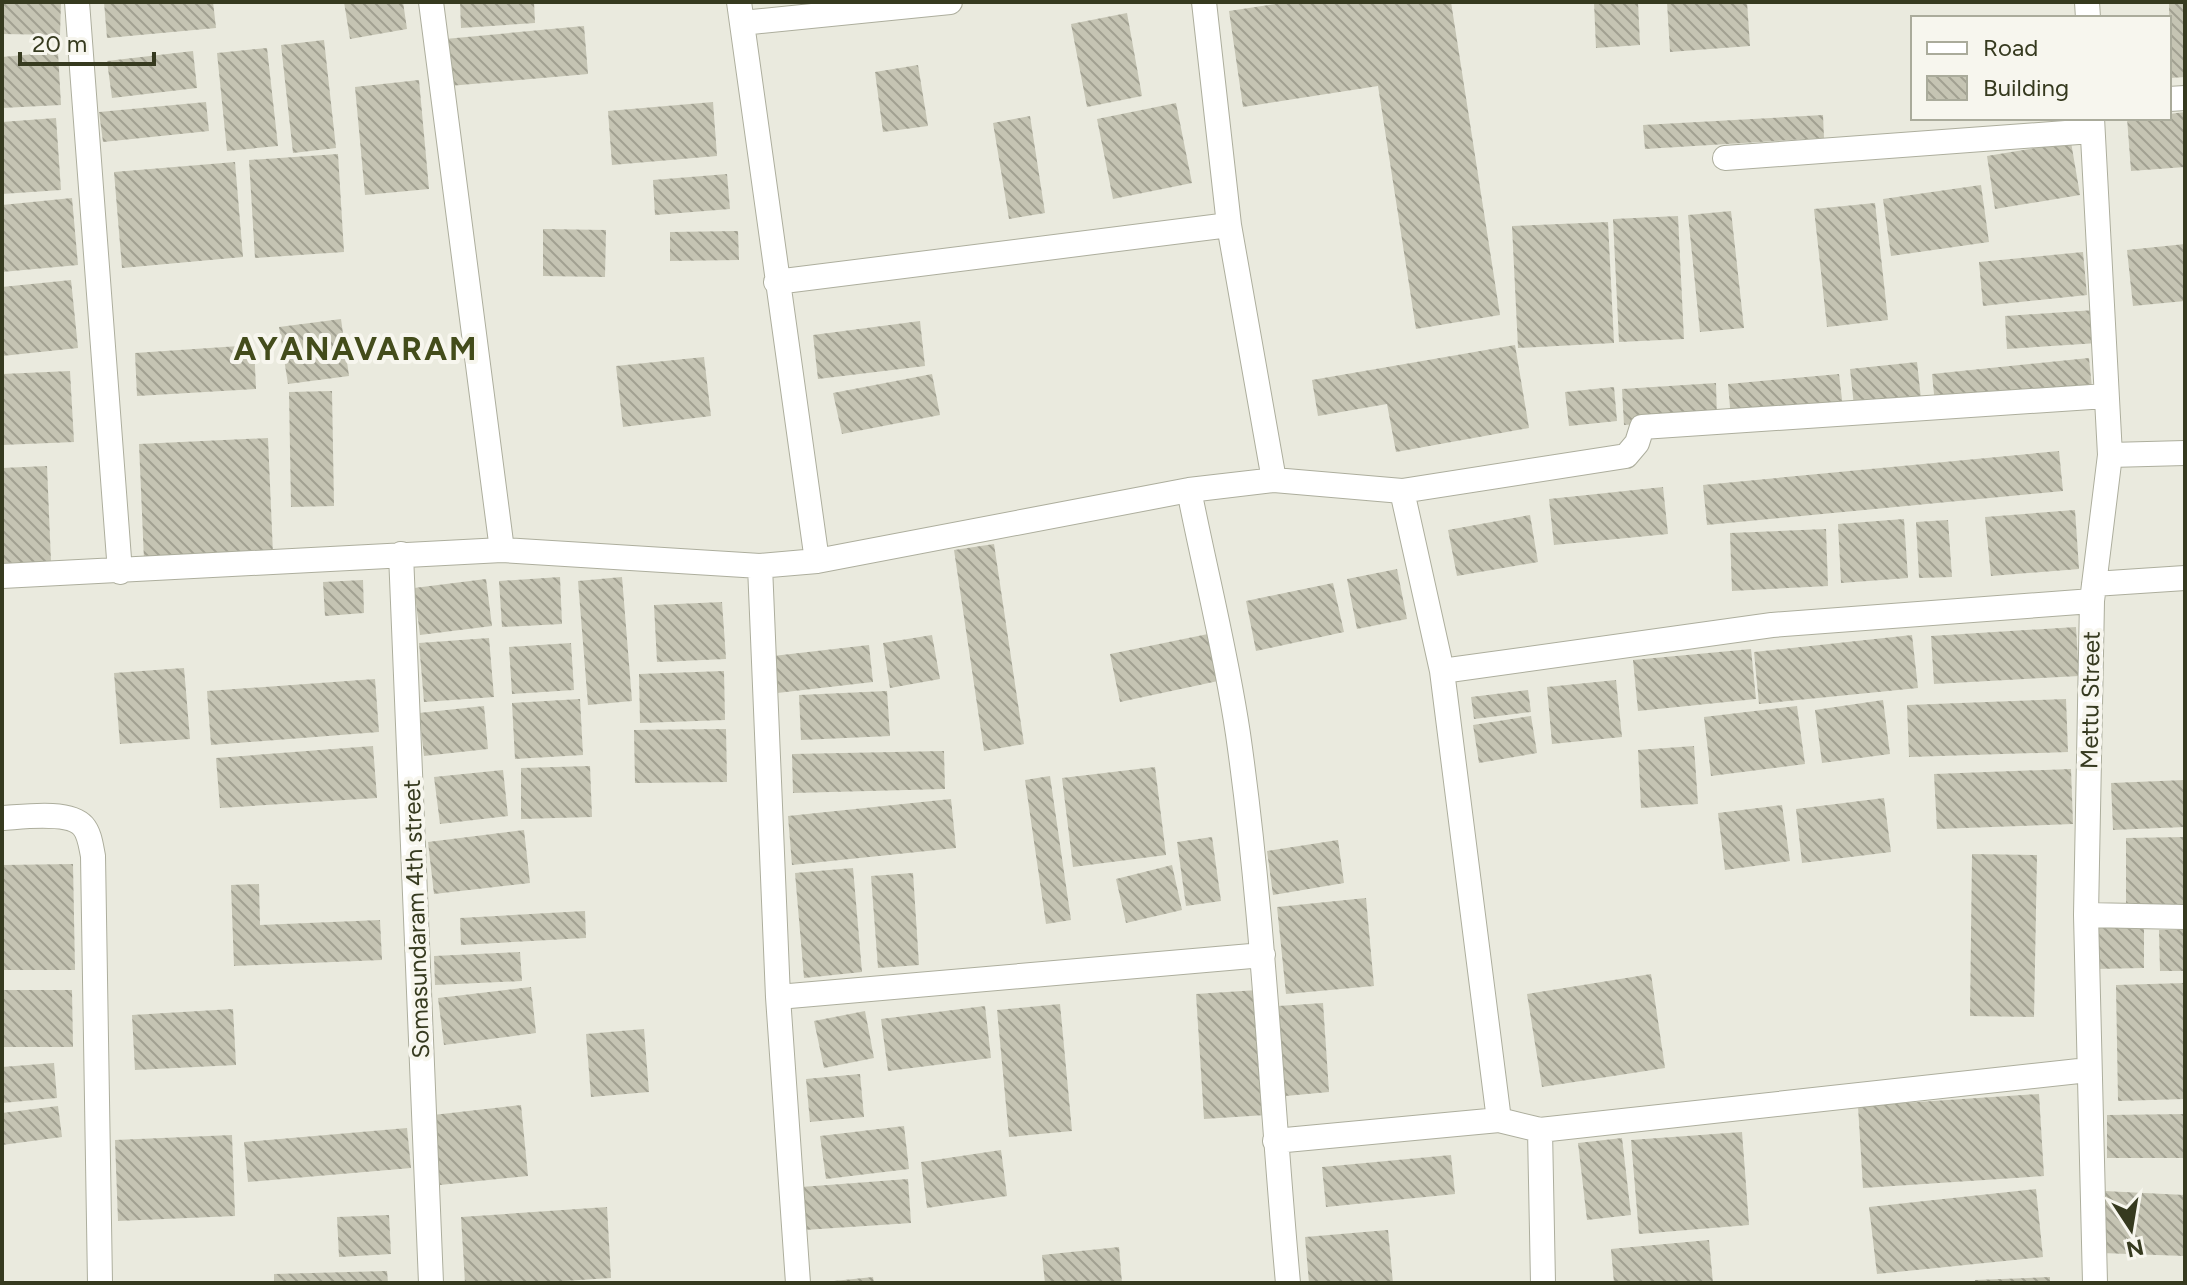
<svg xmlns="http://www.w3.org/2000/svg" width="2187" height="1285" font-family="Figtree,sans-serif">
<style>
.building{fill:url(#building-back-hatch)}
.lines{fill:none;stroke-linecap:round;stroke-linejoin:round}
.minor-casing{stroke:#adae9d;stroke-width:26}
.minor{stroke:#fff;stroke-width:24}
.labels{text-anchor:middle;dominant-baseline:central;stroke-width:8;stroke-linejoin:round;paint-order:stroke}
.street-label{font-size:24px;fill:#363a1f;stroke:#f7f6ee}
.district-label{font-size:32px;font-weight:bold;letter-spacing:2px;fill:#434c1b;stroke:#f7f6ee}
</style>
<defs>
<pattern id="building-back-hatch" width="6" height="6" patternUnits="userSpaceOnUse" patternTransform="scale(2)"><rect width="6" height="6" fill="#c5c4b3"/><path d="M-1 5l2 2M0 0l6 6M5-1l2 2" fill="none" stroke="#a1a091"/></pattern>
</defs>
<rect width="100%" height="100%" fill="#eaeade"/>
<path class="building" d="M2 2H61L60 35 2 34Z
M104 2H213L216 28 107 38Z
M344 2H403L407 29 350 39Z
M460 2H534L535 23 461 28Z
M1289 2H1451L1500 315 1416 329 1378 86 1243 107 1229 11Z
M1594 2H1638L1640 45 1596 48Z
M1667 2H1747L1750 46 1670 52Z
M2169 2H2185V77L2170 78Z
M1127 13 1142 96 1087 107 1071 24Z
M584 26 588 74 449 86 445 39Z
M324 40 336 148 293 153 281 45Z
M267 48 278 146 227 151 217 53Z
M193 51 197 88 112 98 107 61Z
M58 52 61 105 2 108V57Z
M918 65 928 126 883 132 875 72Z
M419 80 429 189 365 195 355 87Z
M206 102 209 131 103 142 99 112Z
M713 102 717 156 612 165 608 111Z
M1176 103 1192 183 1113 199 1097 119Z
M2185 112V167L2131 171 2127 118H2169V114Z
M1823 115 1824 138 1645 149 1643 125Z
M1030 116 1045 213 1009 219 993 123Z
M56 118 61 190 2 194V122Z
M2071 142 2080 195 1995 209 1987 156Z
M338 154 344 252 255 258 249 160Z
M235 162 243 257 122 268 114 172Z
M727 174 730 209 655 215 653 180Z
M1981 185 1989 242 1891 256 1883 199Z
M72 198 78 265 2 272V205Z
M1875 203 1888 320 1827 327 1814 209Z
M1731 211 1744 328 1700 332 1688 215Z
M1678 216 1684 339 1619 342 1613 219Z
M1608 222 1614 343 1518 348 1512 226Z
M543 229 606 230 605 277 543 276Z
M738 231 739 260 670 261V232Z
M2185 244V301L2133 306 2127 250Z
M2083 252 2087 295 1983 306 1979 262Z
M71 280 78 348 2 356V287Z
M2095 310 2098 343 2007 349 2005 316Z
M341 319 349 376 288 384 279 327Z
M920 321 925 366 818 379 813 335Z
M254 345 256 389 137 396 135 353Z
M1515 345 1529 428 1396 452 1387 404 1318 416 1312 380Z
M704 357 711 416 623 427 616 366Z
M2089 358 2092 388 1935 404 1932 374Z
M1917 362 1921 399 1854 406 1850 369Z
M70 371 74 442 2 445V374Z
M932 374 940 415 842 434 833 393Z
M1839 374 1843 408 1731 419 1728 384Z
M1716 383 1717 419 1624 425 1622 389Z
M1614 387 1617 421 1569 426 1565 392Z
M332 391 334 506 291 507 289 392Z
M268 438 273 554 144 560 139 444Z
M2059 451 2063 491 1707 525 1703 485Z
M47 466 51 562 2 563V468Z
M1663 487 1668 534 1554 545 1549 499Z
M2075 510 2079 569 1991 576 1985 517Z
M1530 515 1538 562 1457 576 1448 530Z
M1904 519 1908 578 1841 583 1838 524Z
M1948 520 1952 577 1919 578 1916 522Z
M1826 529 1828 586 1732 591 1730 533Z
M994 544 1024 744 984 751 954 550Z
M1397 569 1407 619 1357 629 1347 579Z
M560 577 562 624 502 627 499 581Z
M622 577 632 701 588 705 578 581Z
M486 579 492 626 420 635 414 588Z
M363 580 364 613 325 616 323 582Z
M1333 583 1344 632 1256 651 1246 601Z
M722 602 726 659 657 662 654 605Z
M2076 627 2079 676 1934 684 1931 636Z
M1208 634 1218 681 1120 702 1110 654Z
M932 635 940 679 890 688 883 643Z
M1912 635 1918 688 1759 704 1754 652Z
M489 638 494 697 424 702 419 643Z
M571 643 574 690 512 694 509 647Z
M869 645 873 682 777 693 773 656Z
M1751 649 1756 699 1638 711 1633 660Z
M184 668 190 739 120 744 114 673Z
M724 671 725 720 640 723 639 674Z
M375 679 379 732 211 745 207 691Z
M1616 680 1622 737 1552 744 1547 687Z
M1528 690 1531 712 1474 719 1471 697Z
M887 691 890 736 801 740 799 695Z
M580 699 583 755 515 759 512 703Z
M2066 699 2068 752 1909 757 1907 705Z
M1883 700 1890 754 1822 763 1815 710Z
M484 706 488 749 424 756 419 713Z
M1797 706 1805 764 1711 776 1704 717Z
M1531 716 1537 753 1479 763 1473 725Z
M726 729 727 782 635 783 634 730Z
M373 746 377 798 220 808 216 758Z
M1694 746 1698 804 1641 808 1638 750Z
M944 751 945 789 793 793 792 754Z
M590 766 592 817 521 819V768Z
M1155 767 1166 855 1073 867 1062 778Z
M2071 769 2073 824 1937 829 1934 774Z
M503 770 508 816 440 824 434 777Z
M1050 776 1071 920 1046 924 1025 780Z
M2185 780V827L2113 830 2111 783Z
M1884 798 1891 852 1802 863 1796 809Z
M951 799 956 848 792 865 788 816Z
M1782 805 1790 861 1725 870 1718 813Z
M524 830 530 883 434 894 428 842Z
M1212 837 1221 901 1186 906 1177 842Z
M2185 837V908L2126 909V838Z
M1338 840 1344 883 1273 895 1267 851Z
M1972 854 2037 855 2034 1017 1970 1016Z
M73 864 75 970H2V865Z
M1172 865 1182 910 1126 923 1116 879Z
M853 868 862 972 804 978 795 873Z
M913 873 919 965 878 968 871 876Z
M259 884 260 925 380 920 382 960 234 966 231 885Z
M1366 898 1374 986 1286 994 1277 907Z
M585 911 586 938 461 945 460 918Z
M2144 926V968L2095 969V927Z
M2159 930H2185V971H2160Z
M520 952 522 981 435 985 434 956Z
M1651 974 1665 1068 1542 1087 1527 994Z
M2185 983V1099L2118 1101 2116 985Z
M531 987 536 1033 444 1045 438 998Z
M2 990H72L73 1047H2Z
M1258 990 1266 1115 1204 1119 1196 994Z
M1323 1003 1329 1092 1285 1096 1278 1006Z
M1060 1004 1072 1131 1009 1137 997 1010Z
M985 1006 991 1058 888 1071 881 1019Z
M233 1009 236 1065 135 1070 132 1015Z
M865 1011 874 1058 824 1068 814 1021Z
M644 1029 649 1092 591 1097 586 1034Z
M54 1063 57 1098 2 1103V1067Z
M860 1074 864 1117 810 1122 806 1079Z
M2039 1094 2044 1176 1863 1188 1858 1106Z
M521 1105 528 1176 440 1185 433 1115Z
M58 1106 62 1137 2 1145V1113Z
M2185 1114V1158H2107V1115Z
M904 1126 909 1169 826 1179 820 1136Z
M407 1128 411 1168 248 1182 244 1142Z
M1742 1132 1749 1225 1639 1234 1631 1140Z
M232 1135 235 1216 118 1221 115 1140Z
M1622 1138 1631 1215 1587 1220 1578 1143Z
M1001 1150 1007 1196 927 1208 921 1162Z
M1451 1155 1455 1194 1326 1207 1322 1167Z
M908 1179 911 1223 804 1230 801 1187Z
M2036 1189 2043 1257 1877 1274 1869 1207Z
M2104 1191 2185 1195V1256L2101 1253Z
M607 1207 611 1278 533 1283H465L461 1217Z
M389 1215 391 1254 339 1257 337 1217Z
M1388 1230 1393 1283H1309L1305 1237Z
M1709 1240 1713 1283H1614L1611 1249Z
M1119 1247 1122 1283H1045L1042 1255Z
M387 1271 388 1283H274V1274Z
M873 1277 874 1283H834V1281Z
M2050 1277V1283H1975V1280Z"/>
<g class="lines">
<defs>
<path id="minor" d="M77 2 120 572
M431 2 502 550
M739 2 817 561
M1204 2 1229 225 1274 480
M2087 2 2088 18
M742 23 950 2
M2169 99 2185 98
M2092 118 2110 455 2092 601 2086 915 2095 1283
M1725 158 2092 131
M776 282 1229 225
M2110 455 2185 453
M1189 490C1205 571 1226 652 1238 734 1264 916 1271 1100 1288 1283
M1402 491 1626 456 1637 443 1642 427 2106 396
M401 554 431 1283
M760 566 778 997 798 1283
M2 576 502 550 760 566 817 561 1189 490 1274 480 1402 491 1442 671 1499 1120
M2094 584 2185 578
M1442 671 1772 625 2092 601
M2 818C22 817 69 810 83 826 90 834 91 847 93 856L100 1283
M2086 915 2185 917
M778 997 1263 955
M1540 1130 1543 1283
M1275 1141 1499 1120 1540 1130 2088 1070"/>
</defs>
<use href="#minor" class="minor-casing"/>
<use href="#minor" class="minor"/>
</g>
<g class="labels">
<g class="street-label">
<text transform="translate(2090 700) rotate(-89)">Mettu Street</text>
<text transform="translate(416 919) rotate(-92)">Somasundaram 4th street</text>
</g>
<g class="district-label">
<text x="356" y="349">AYANAVARAM</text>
</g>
</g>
<rect width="2187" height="1285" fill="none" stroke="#363a1f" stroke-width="8"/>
<rect x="1911" y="16" width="260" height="104" fill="#f7f6ee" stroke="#aaab9b" stroke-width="2"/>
<rect x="1927" y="42" width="40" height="12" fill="#ffffff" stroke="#aaab9b" stroke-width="2"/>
<text x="1983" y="56" font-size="24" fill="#363a1f">Road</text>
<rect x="1927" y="76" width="40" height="24" fill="url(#building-back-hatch)" stroke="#aaab9b" stroke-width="2"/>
<text x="1983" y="96" font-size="24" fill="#363a1f">Building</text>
<g transform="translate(2131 1229) rotate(168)" stroke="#f7f6ee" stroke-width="6" paint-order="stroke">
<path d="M0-6L14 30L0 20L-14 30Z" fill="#363a1f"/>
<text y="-12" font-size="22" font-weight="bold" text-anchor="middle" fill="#363a1f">N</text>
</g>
<path d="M20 52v12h134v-12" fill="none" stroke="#363a1f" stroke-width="4"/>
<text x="32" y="52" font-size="24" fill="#363a1f" stroke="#f7f6ee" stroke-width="6" paint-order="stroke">20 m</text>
</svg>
